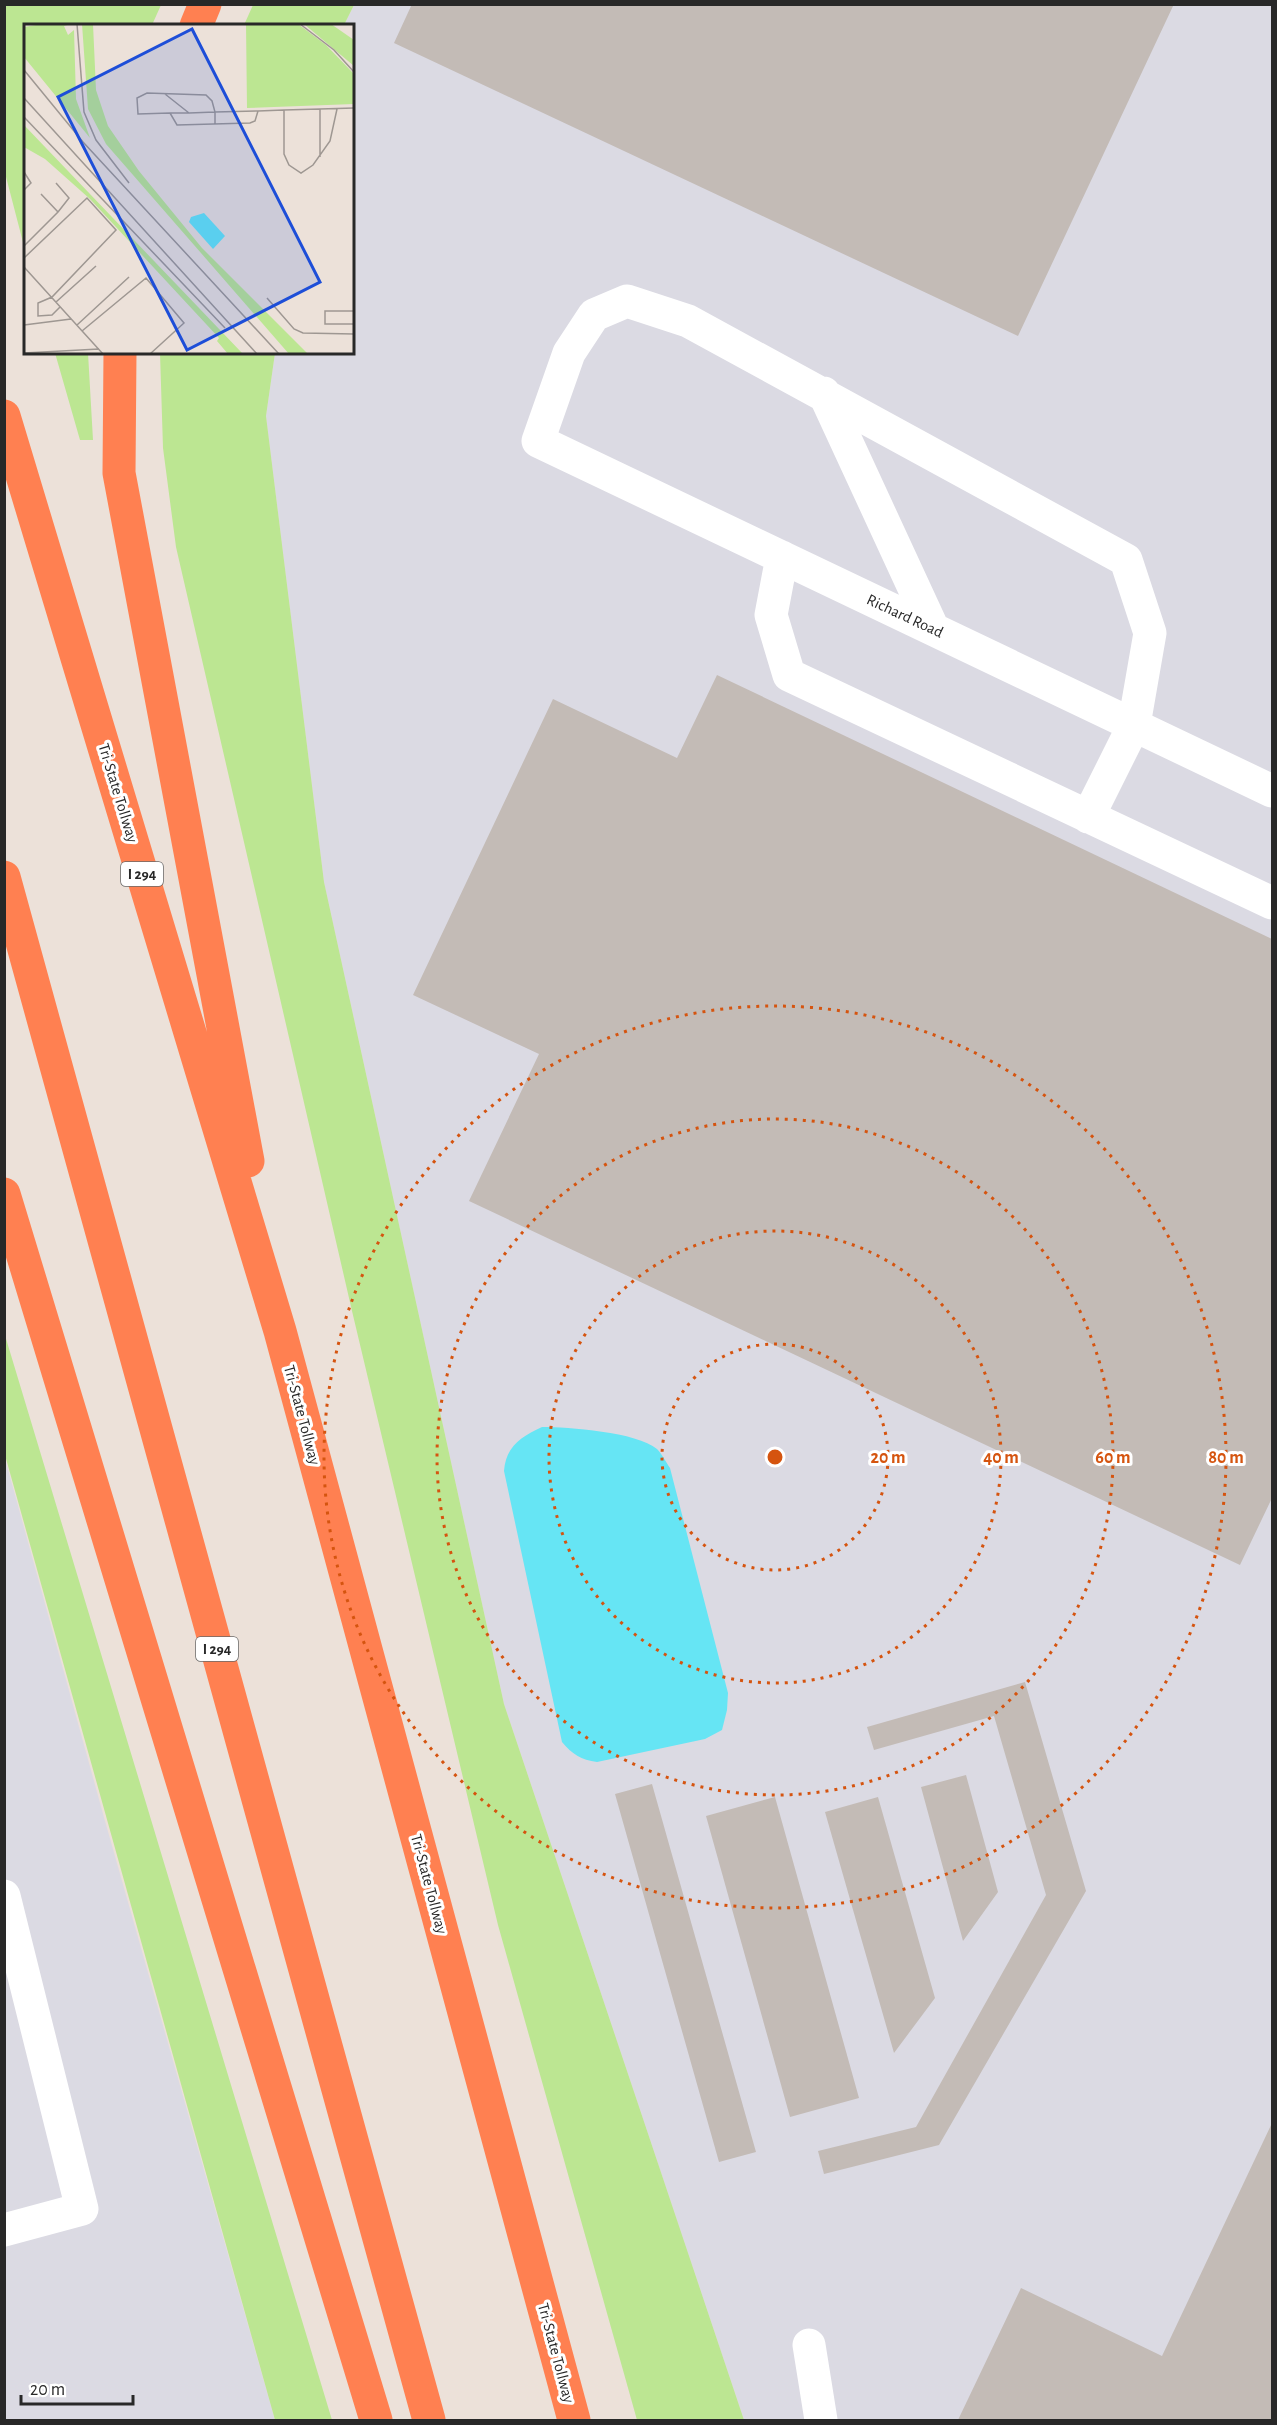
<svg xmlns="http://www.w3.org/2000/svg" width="1277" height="2425" font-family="'Alegreya Sans',sans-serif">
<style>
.industrial{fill:#dbdae3}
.green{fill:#bce692}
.water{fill:#66e5f4}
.building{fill:#c3bbb6}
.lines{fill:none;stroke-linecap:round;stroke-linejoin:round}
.minor{stroke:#fff;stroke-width:33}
.highway{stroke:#ff8051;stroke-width:33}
.ring{fill:none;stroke:#d5540f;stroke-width:3;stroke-dasharray:3 6}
.labels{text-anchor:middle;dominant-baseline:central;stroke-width:6;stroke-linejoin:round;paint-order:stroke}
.shield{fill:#fff;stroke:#686868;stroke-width:1.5}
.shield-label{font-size:15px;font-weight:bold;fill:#282828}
.street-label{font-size:16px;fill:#282828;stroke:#fff}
.inset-road{fill:none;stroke:#9e9792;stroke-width:1.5}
.view{fill:#1d4ed8;fill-opacity:0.15;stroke:#1d4ed8;stroke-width:3}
.inset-edge{fill:none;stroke:#282828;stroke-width:3}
.centre{fill:#d5540f;stroke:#fff;stroke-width:3}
.ring-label{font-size:18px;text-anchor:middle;font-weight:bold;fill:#d5540f;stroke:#fff;stroke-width:6;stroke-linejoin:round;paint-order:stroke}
</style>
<rect width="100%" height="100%" fill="#ece1d9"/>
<path class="industrial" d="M354 5H1272V2420H744L504 1704 324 882 266 416 275 353 352 352V26L344 25Z
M4 1455 105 1821 275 2420H5Z"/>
<path class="green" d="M4 5H161L152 25 26 26 25 250 5 173Z
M253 5V4L354 5 344 25H244Z
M55 353H88L93 440H80Z
M160 353H275L266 416 324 882 504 1704 744 2420H637L498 1925 352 1311 176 547 163 448Z
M4 1332 332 2420H275L5 1455Z"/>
<path class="water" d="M542 1427C568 1427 637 1432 657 1449 662 1454 666 1462 670 1468L728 1693 727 1710 722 1730 705 1739 597 1762C581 1760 572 1754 562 1742L504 1471C506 1446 521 1437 542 1427Z"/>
<path class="building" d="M412 4H1174L1018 336 394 43Z
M717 675 1272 939V1498L1240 1565 469 1201 539 1054 413 995 553 699 677 758Z
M1025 1682 1086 1891 939 2145 824 2174 818 2151 916 2127 1046 1895 994 1716 874 1750 867 1727Z
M966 1775 998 1892 963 1941 921 1787Z
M652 1784 756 2152 719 2162 615 1794Z
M775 1797 859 2098 790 2117 706 1816Z
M878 1797 935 1998 894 2053 825 1812Z
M1272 2123V2420H958L1021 2288 1162 2356Z"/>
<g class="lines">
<path class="minor" d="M824 393 933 629
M782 557 771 615 789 675 1272 903
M1088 817 1134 725 1150 633 1126 560 688 321 627 301 594 315 569 353 538 441C783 558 1028 674 1272 791
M4 1896 82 2209 4 2230
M809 2345 821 2420"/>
<path class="highway" d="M196 26 205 4
M120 352 119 473 248 1161
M4 416 280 1331 574 2420
M4 877 429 2420
M4 1194 376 2420"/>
</g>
<g class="ring">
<circle cx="775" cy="1457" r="113"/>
<circle cx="775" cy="1457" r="226"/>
<circle cx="775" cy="1457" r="338"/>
<circle cx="775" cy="1457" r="451"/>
</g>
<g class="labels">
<g class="shield">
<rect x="121" y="862" width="42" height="24" rx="4.5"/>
<rect x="196" y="1637" width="42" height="24" rx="4.5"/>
</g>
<g class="shield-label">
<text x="142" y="874">I 294</text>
<text x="217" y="1649">I 294</text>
</g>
<g class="street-label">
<text transform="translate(905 616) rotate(25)">Richard Road</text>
<text transform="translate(118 793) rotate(73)">Tri-State Tollway</text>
<text transform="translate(302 1415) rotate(75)">Tri-State Tollway</text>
<text transform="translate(429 1884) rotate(75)">Tri-State Tollway</text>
<text transform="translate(556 2353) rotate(75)">Tri-State Tollway</text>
</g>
</g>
<g transform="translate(24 24)">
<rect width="330" height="330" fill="#ece1d9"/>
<path d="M18 0H47L40 2 44 11 50 6 52 75 66 114 0 33V3ZM58 0H69L72 66 84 102 115 147 178 224 284 330H265L82 120 64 85ZM222 0H274L302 21 330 50V80L223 84ZM280 0H307L330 16V42ZM0 101 219 330H204L193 317 195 314 66 175 21 135 0 123Z" fill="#bce692"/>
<path d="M180 189 201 212 189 225 165 198 167 193Z" fill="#66e5f4"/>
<path class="inset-road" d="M53 0 60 88 72 116 105 159M276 0 310 26 330 48M0 46 59 118 255 330M141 70 165 89M0 74 233 330M296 85V133M260 86V130L265 141 277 149 289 141 306 117 313 85M146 89 153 101 226 99 231 97 234 87M0 93 201 304M191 100V88L188 77 182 71 123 69 113 74 114 90 146 89H165L191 88 234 87 260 86 296 85 330 84M0 148 7 159 0 166M32 159 45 174 34 188M0 222 34 188 17 170M0 234 63 174 92 206 28 273 14 279V292L28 291 36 283M0 243 79 330M243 274 270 305 279 309 330 310M32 278 72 242M330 287H301V300H330M0 301 47 295M53 301 105 253M58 307 122 254 160 299 126 330M0 329 75 325"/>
<path class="view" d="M168 5 296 258 163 326 34 73Z"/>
<rect width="330" height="330" class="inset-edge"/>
</g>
<circle cx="775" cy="1457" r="9" class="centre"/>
<g class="ring-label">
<text x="888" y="1463">20 m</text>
<text x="1001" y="1463">40 m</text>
<text x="1113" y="1463">60 m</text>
<text x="1226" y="1463">80 m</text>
</g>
<rect width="1277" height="2425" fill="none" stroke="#282828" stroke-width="12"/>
<path d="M21 2395v9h112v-9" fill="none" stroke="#282828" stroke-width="3"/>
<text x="30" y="2395" font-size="18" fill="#282828" stroke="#ffffff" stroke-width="4.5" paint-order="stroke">20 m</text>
</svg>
